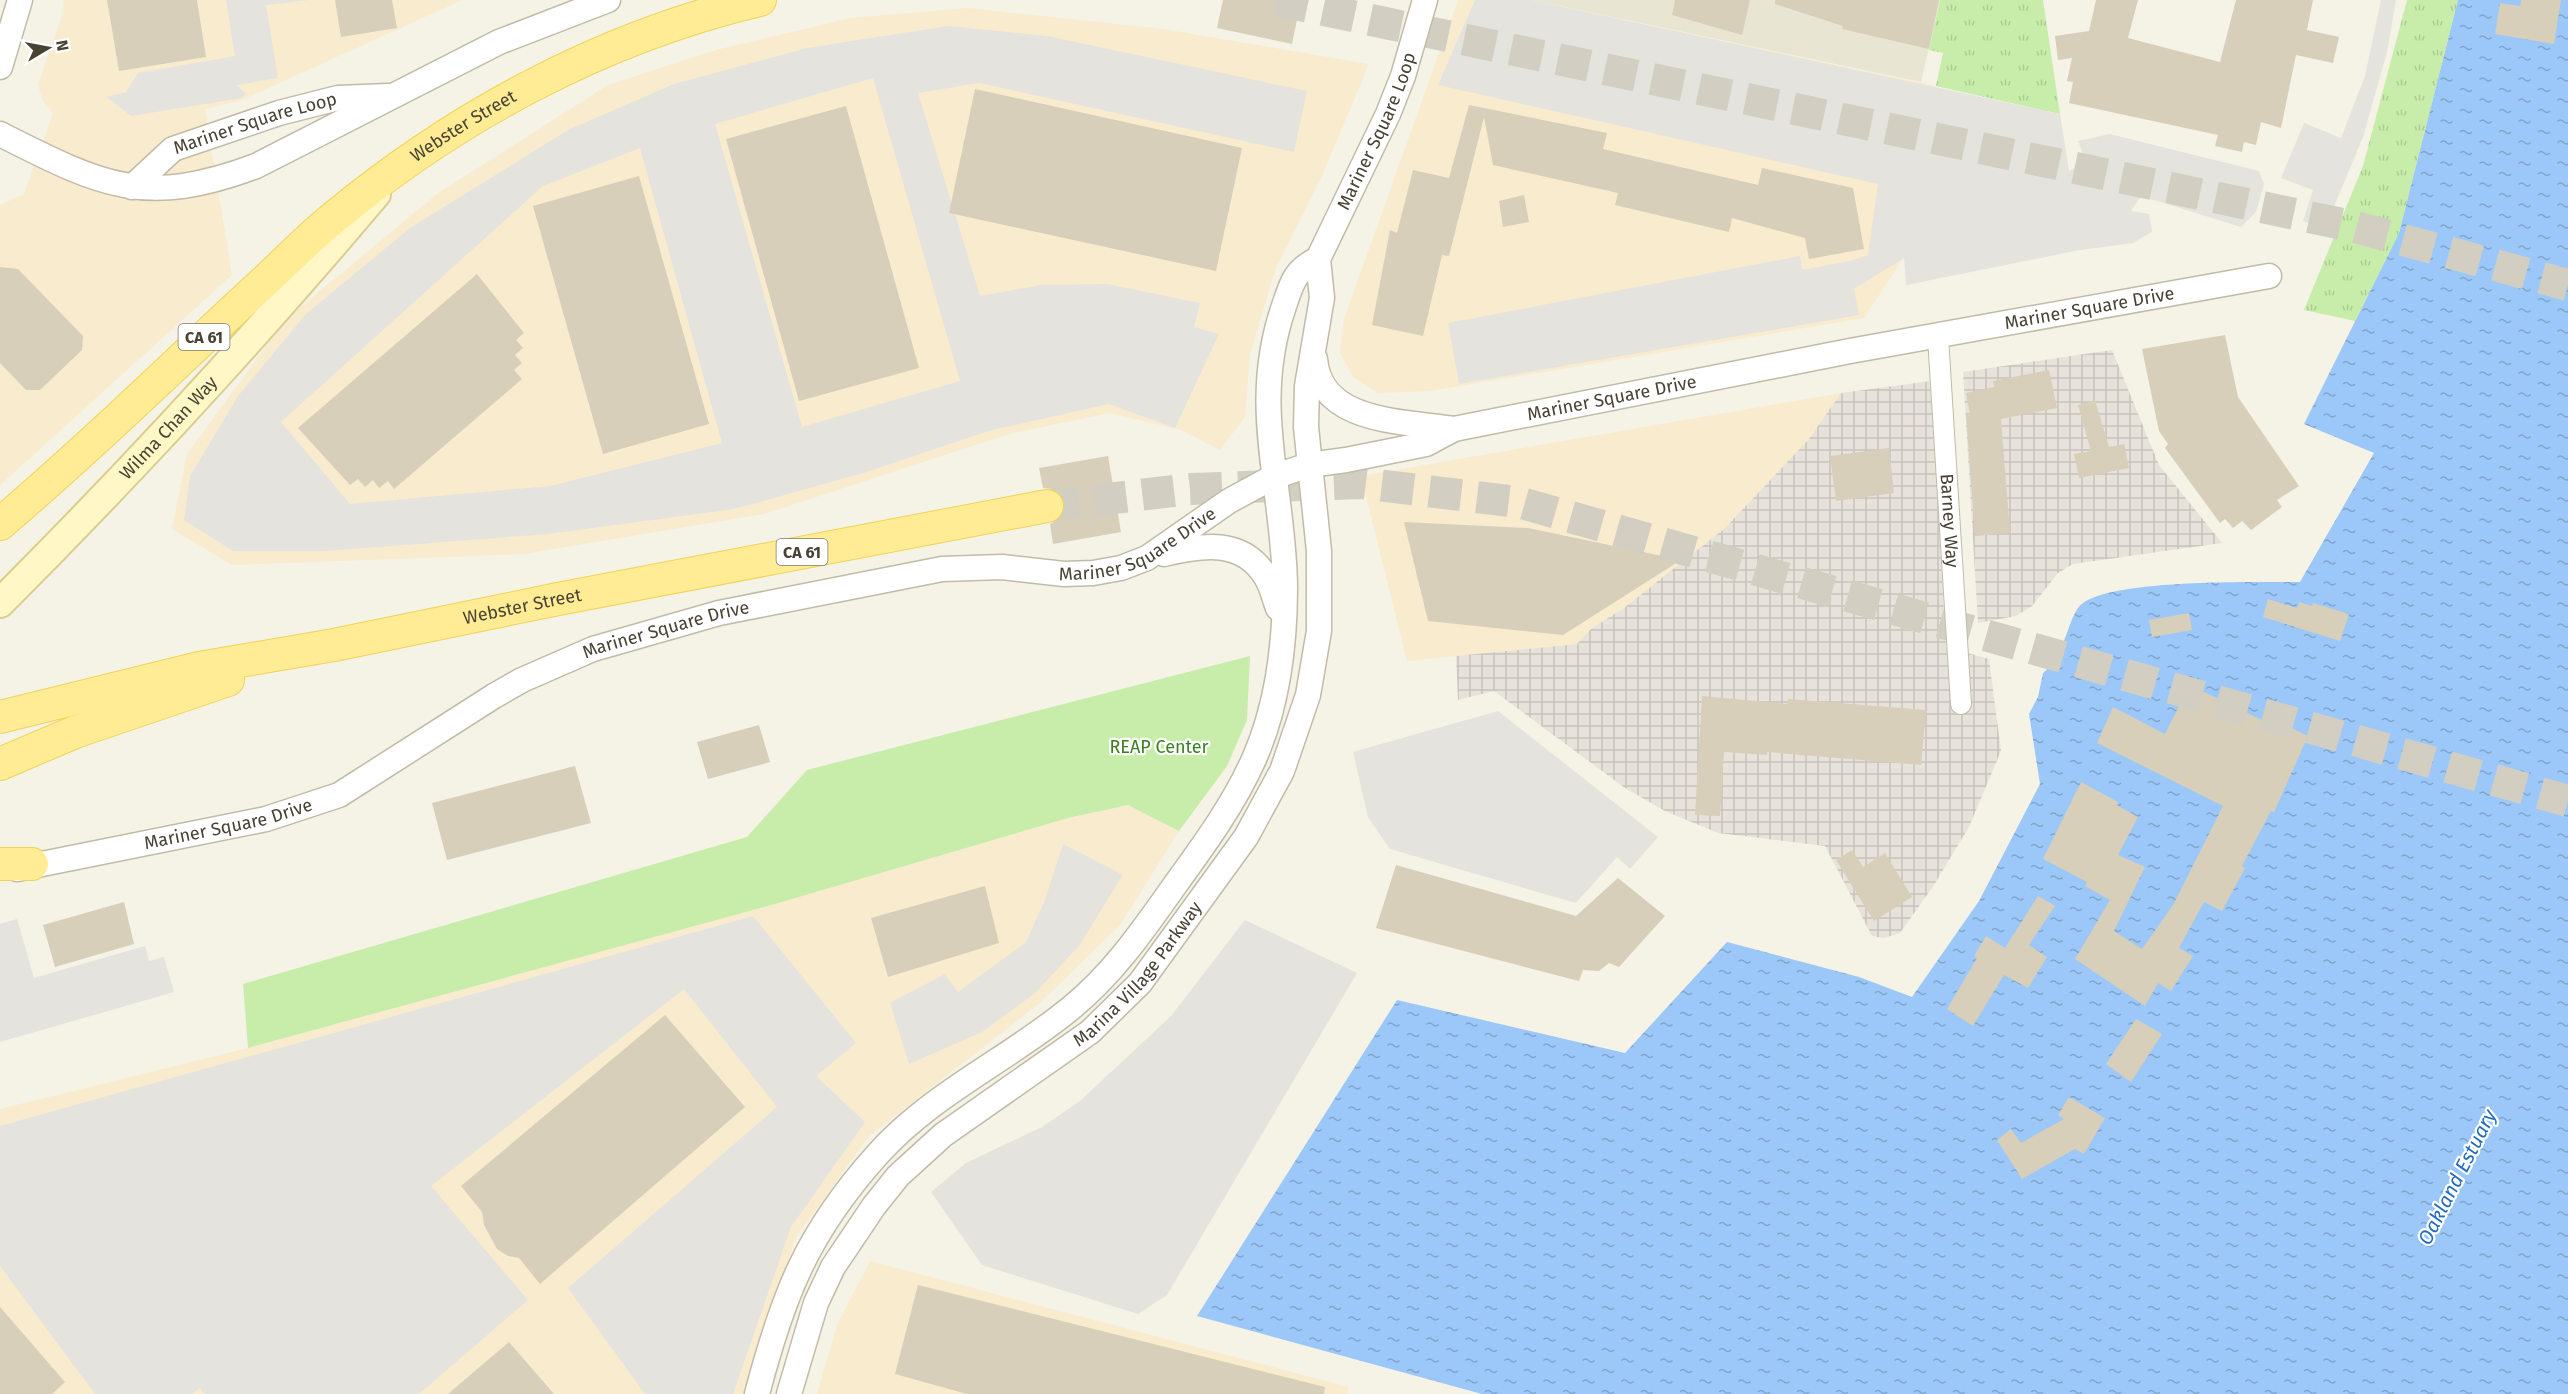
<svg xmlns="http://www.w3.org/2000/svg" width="2568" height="1394" font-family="'Fira Sans',sans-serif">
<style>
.residential{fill:#e9e5d3}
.commercial{fill:#f9ebce}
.industrial{fill:url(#industrial-grid)}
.green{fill:#c8edaa}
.park{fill:url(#park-tufts)}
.parking{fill:#e5e3de;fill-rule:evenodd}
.water{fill:url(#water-ripples)}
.building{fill:#d7cfba}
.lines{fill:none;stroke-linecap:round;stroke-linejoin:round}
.primary-tunnel{stroke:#d2cfc2;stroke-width:32;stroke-dasharray:32 16;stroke-linecap:butt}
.minor-casing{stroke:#c1bba7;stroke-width:22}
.tertiary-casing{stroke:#c1bba7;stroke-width:27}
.secondary-casing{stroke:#d9ce90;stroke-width:32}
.primary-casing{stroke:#f0d358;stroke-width:34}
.minor{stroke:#fff;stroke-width:20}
.tertiary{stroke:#fff;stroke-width:24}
.secondary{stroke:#fff7c5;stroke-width:28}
.primary{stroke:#ffec94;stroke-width:32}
.labels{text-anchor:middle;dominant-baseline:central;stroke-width:4.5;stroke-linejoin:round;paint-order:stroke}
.shield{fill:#fff;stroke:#7f7b71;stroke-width:1.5}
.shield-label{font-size:16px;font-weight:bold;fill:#484234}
.street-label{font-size:18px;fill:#484234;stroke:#fff}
.park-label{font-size:18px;fill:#3b8021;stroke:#fff}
.water-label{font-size:20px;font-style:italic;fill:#226cbf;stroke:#fff}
</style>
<defs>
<pattern id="industrial-grid" width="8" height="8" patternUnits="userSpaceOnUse" patternTransform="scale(1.5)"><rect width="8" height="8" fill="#e7e3db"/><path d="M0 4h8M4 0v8" fill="none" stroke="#c8c4bd"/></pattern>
<pattern id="park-tufts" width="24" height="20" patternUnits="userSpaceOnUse" patternTransform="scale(1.5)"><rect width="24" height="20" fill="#c8edaa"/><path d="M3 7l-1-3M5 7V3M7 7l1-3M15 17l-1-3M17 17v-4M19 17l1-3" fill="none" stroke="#adcc93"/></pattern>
<pattern id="water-ripples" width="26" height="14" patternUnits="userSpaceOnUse" patternTransform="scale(1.5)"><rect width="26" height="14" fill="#9bc8f8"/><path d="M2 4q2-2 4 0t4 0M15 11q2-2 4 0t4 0" fill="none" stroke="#80a4ca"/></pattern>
</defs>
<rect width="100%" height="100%" fill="#f5f2e6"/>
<path class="residential" d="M1531 0H1940L1921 82Z"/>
<path class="commercial" d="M64 0H462L242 100 205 109 232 275 0 485V205L24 194 53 113 42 99 38 84 62 16Z
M1458 0H1531L1936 86 1904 257 1864 318 1430 391 1378 393 1353 377 1340 353 1344 319Z
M968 8 1163 29 1369 64 1321 178 1276 268 1250 354 1245 417 1220 450 1181 430 1110 413 1009 434 764 514 524 554 232 565 172 529 187 454 286 319 437 194 608 85 716 50 851 18Z
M1841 393 1809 439 1724 529 1624 608 1592 628 1577 644 1407 661 1361 476Z
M1128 805 1179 831 1120 925 1041 1002 869 1136 796 1237 743 1394H0V1109L248 1048 775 904 1068 818Z
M870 1261 1349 1387 1347 1394H817L837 1325Z"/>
<path class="industrial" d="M2112 350 2159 465 2222 543 2073 564 2058 573 2032 606 2016 616 1978 623 1963 372Z
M1931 381 1946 647 1989 659 2001 751 1969 827 1934 885 1900 933 1884 938 1872 936 1825 846 1718 833 1665 811 1625 788 1494 691 1458 700 1456 656 1577 644 1592 628 1624 608 1724 529 1809 439 1841 393Z"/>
<path class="green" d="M1250 656 1247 720 1227 766 1179 831 1128 805 1068 818 775 904 248 1048 243 984 747 837 807 770Z"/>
<path class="park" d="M1940 0H2043L2060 114 1936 86 1943 53 1929 50Z
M2407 0H2458L2399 233 2355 321 2304 310 2363 166Z"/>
<path class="parking" d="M226 0H309L266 5 278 78 237 85 246 94 242 98 131 116 107 97 126 92 138 73 235 56Z
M1475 0H1531L2060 114 2069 171 2086 161 2078 141 2110 134 2259 171 2264 184 2256 212 2241 227 2141 196 2131 211 2149 214 2152 232 2133 243 2080 250 1906 285 1904 258 1854 289 1859 315 1459 384 1448 323 1800 256 1802 270 1850 261 1868 255 1878 184 1438 85Z
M2381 0H2396L2387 52 2363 137 2325 228 2303 221 2313 190 2281 178 2304 123 2341 138 2365 76Z
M948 26 1047 36 1307 91 1294 152 979 83 918 93 980 296 1042 285 1107 284 1200 303 1194 327 1219 334 1175 428 1109 404 988 431 863 473 734 509 548 534 327 551H233L184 520 190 476 238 396 306 314 410 228 568 130 674 84 807 48ZM873 78 960 381 802 427 715 124ZM640 148 722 443 550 486 350 504 281 422 543 186Z
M1498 711 1658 837 1630 869 1617 857 1576 903 1390 849 1368 817 1353 752Z
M1063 844 1123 875 1078 947 1034 994 982 1032 909 1064 890 1003 945 974 958 992 1026 942 1045 900Z
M753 916 856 1043 816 1076 865 1122 791 1227 733 1394H645L568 1288 777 1107 684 989 431 1186 528 1300 419 1394H204L200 1388 192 1394H95L0 1266V1126Z
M17 919 34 978 145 946 149 961 164 957 174 992 0 1042V924Z
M1245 920 1357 973 1167 1295 1138 1314 982 1265 931 1192 966 1163 1042 1127 1080 1101 1171 1016Z"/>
<path class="water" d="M2458 0H2568V1394H1482L1197 1316 1397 1000 1625 1053 1727 942 1859 977 1912 997 1979 901 2040 784 2029 714 2038 697 2043 673C2067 654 2068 613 2083 603 2115 579 2256 582 2300 582L2374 453 2304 424 2399 233Z"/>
<path class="building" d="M107 0H197L206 57 119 71Z
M335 0H392L397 28 341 37Z
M1223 0H1301L1292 44 1217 28Z
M1675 0H1750L1742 35 1672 15Z
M1775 0H1939L1929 49 1842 29 1843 26 1775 4Z
M2096 0H2138L2128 38 2220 62 2236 0H2313L2307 30 2339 37 2333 63 2296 55 2281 128 2261 122 2256 145 2244 142 2242 152 2215 146 2218 135 2069 103 2073 82 2067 81 2072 58 2058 60 2055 36 2089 31Z
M2521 0H2561L2554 44 2495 34 2500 3 2520 6Z
M975 89 1242 148 1216 271 949 213Z
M1469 105 1607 133 1603 149 1758 185 1762 168 1853 188 1864 249 1809 259 1805 238 1732 218 1729 232 1615 205 1618 193 1493 165 1484 117 1449 256 1442 255 1423 336 1372 325 1390 230 1397 233 1413 170 1449 178Z
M846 106 919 368 799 401 726 139Z
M639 176 709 424 603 454 533 206Z
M1524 195 1529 222 1503 227 1499 201Z
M0 267 18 269 83 336 82 350 40 390H26L0 363Z
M477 274 524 333 516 340 523 348 515 355 522 363 514 370 522 379 394 489 388 481 379 488 373 480 365 487 358 479 350 485 298 428Z
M2225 335 2238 397 2299 486 2277 500 2282 507 2251 530 2242 521 2233 528 2225 519 2220 523 2165 448 2168 444 2159 431 2142 349Z
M2049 370 2057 408 2001 419 2010 533 1975 536 1966 414H1970L1966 393 1994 387 1993 381Z
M2095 400 2109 447 2124 444 2129 468 2079 478 2074 454 2091 451 2078 405Z
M1889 448 1894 493 1836 501 1830 456Z
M1108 456 1121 532 1053 544 1050 524 1059 519 1064 511 1065 503 1060 494 1052 489 1043 488 1039 468Z
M1404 522 1528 528 1681 560 1563 635 1428 621Z
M2268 599 2297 608 2299 602 2312 606 2313 603 2349 614 2340 641 2263 617Z
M2189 613 2192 630 2152 637 2149 620Z
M2198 689 2268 723 2271 718 2308 736 2274 812 2271 811 2242 866 2245 868 2222 911 2204 902 2179 948 2193 956 2171 991 2158 983 2145 1006 2075 959 2110 900 2085 886 2087 882 2043 859 2081 782 2118 802 2117 805 2138 817 2118 855 2145 867 2114 931 2142 949 2173 905 2223 806 2097 743 2113 707 2165 734 2186 692 2195 696Z
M1702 696 1787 704 1788 699 1926 710 1921 765 1767 752V755L1724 752 1720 816 1695 815Z
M759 725 770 762 708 779 697 742Z
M575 766 591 823 447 860 432 803Z
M1852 850 1863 867 1885 853 1912 897 1874 921 1836 860Z
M1396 865 1576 916 1618 878 1665 916 1619 967 1609 963 1599 971 1583 970 1579 981 1376 928Z
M985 886 999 943 888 977 871 918Z
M2038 896 2055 906 2029 945 2047 957 2028 988 2004 975 1973 1026 1947 1009 1977 958 1974 956 1986 936 2005 948Z
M124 902 134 944 55 967 43 925Z
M665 1015 745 1107 540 1284 519 1258 508 1256 497 1249 484 1225 482 1212 461 1186Z
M2136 1019 2162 1034 2131 1082 2106 1064Z
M2069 1097 2105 1118 2084 1154 2075 1149 2022 1179 1997 1140 2011 1129 2021 1143 2064 1119 2058 1115Z
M918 1285 1325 1387 1324 1394H967L895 1374Z
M0 1307 65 1382 52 1394H0Z
M509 1342 554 1394H448Z"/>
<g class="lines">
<path class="primary-tunnel" d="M1276 0 2352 226 2568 285
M1047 506 1190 489 1360 483 1518 502 2568 801"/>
<defs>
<g id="minor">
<path id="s1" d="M1938 337 1961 704"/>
</g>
<g id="tertiary">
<path d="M0 67 20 0"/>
<path d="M0 134C101 185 144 208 256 166L499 42 608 0"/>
<path id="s2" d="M132 187 173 149 279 113 338 98 388 96"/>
<path d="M1315 359C1320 424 1405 421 1454 429"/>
<path d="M1164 554C1201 545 1243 538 1266 577 1272 586 1274 598 1278 608"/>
<path id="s3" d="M17 869 266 819 339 795 494 696 522 680 593 649 719 613 942 569 1002 567 1064 574 1093 573 1121 568 1147 558 1229 501 1273 477 1309 465 1346 460 1426 444 1454 429 1850 351 2269 276"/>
<path d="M757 1394C783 1295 807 1233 877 1155 931 1094 1008 1060 1071 1008 1113 974 1144 929 1175 885 1204 845 1234 804 1254 759 1278 705 1285 645 1285 587 1284 486 1249 407 1284 306 1292 282 1295 270 1318 259"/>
<path id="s4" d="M789 1394 816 1303 833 1267 874 1206 898 1176 943 1135 1090 1032 1140 983 1246 837 1282 771 1308 695 1319 631V551L1306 427 1307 386 1322 298 1318 259 1388 114 1403 76 1425 0"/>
</g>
<g id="secondary">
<path id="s5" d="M0 603C131 472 257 335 376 194"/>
</g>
<g id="primary">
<path id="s6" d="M0 524C87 450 169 370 253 292 280 268 305 241 332 219 456 116 603 37 760 0"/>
<path id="s7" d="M0 717 199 668 334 645 558 599 1047 506"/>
<path d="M0 764 75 732 228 680"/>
<path d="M0 864H32"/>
</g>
</defs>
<use href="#minor" class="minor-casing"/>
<use href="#tertiary" class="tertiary-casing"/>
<use href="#secondary" class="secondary-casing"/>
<use href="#primary" class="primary-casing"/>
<use href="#minor" class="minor"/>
<use href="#tertiary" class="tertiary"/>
<use href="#secondary" class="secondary"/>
<use href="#primary" class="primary"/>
</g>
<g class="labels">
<g class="shield">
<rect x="178.5" y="324" width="51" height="26" rx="4.5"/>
<rect x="776.5" y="539" width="51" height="26" rx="4.5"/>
</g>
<g class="shield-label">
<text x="204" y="337">CA 61</text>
<text x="802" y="552">CA 61</text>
</g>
<g class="street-label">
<text stroke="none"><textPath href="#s2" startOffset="142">Mariner Square Loop</textPath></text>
<text stroke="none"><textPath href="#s6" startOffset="612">Webster Street</textPath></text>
<text stroke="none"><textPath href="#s4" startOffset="1473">Mariner Square Loop</textPath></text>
<text stroke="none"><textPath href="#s3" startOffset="2176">Mariner Square Drive</textPath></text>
<text stroke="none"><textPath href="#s3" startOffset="1690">Mariner Square Drive</textPath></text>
<text stroke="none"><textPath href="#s5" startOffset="243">Wilma Chan Way</textPath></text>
<text stroke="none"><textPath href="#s1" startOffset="184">Barney Way</textPath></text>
<text stroke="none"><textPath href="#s3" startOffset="1186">Mariner Square Drive</textPath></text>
<text stroke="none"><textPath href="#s7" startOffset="534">Webster Street</textPath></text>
<text stroke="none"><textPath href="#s3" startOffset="700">Mariner Square Drive</textPath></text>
<text stroke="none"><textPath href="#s3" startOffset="216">Mariner Square Drive</textPath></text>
<text stroke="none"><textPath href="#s4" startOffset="562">Marina Village Parkway</textPath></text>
</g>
<g class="park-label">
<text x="1159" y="747">REAP Center</text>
</g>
<g class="water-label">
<text transform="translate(2457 1177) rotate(-63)">Oakland Estuary</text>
</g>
</g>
<g transform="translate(48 48) rotate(80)" stroke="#ffffff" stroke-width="4.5" paint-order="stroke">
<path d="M0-4.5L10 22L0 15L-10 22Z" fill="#484234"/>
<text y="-9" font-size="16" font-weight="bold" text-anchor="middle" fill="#484234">N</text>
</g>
</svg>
